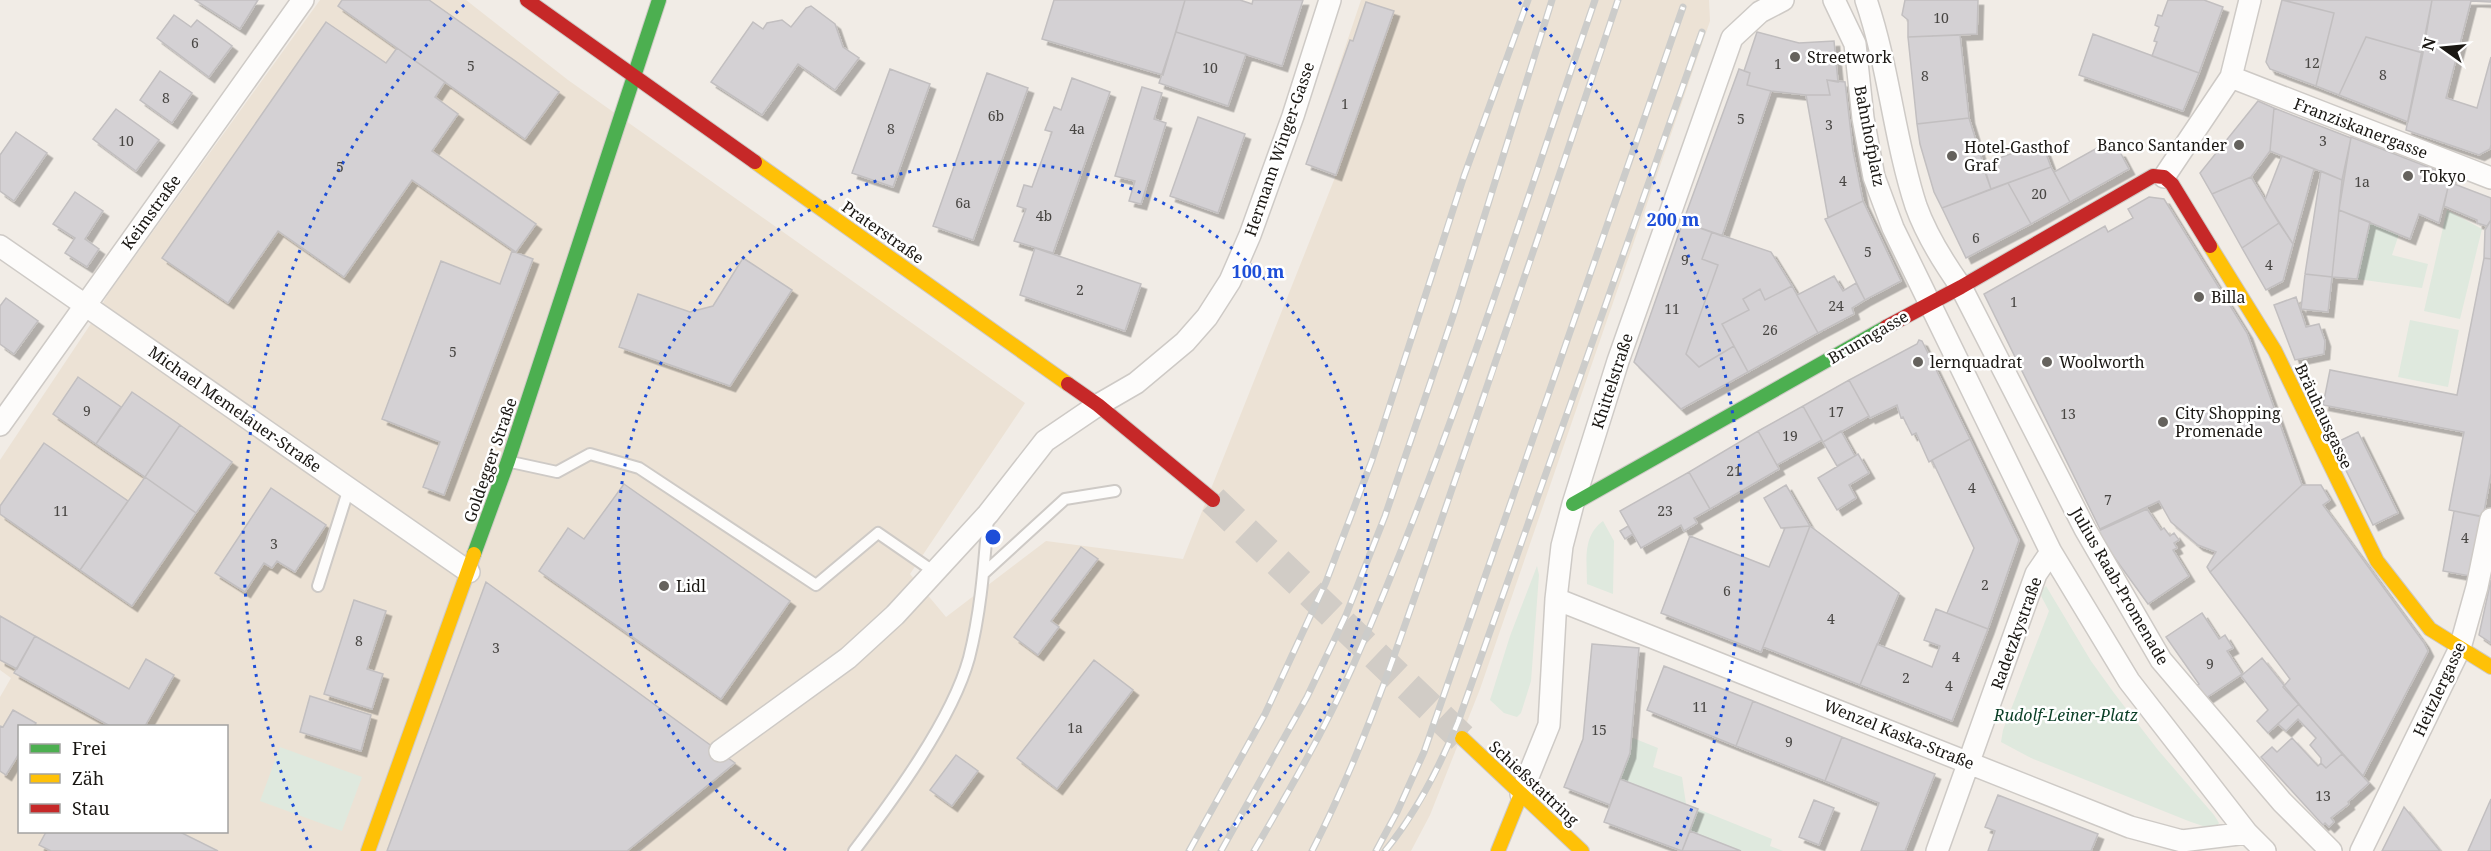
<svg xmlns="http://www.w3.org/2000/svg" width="2491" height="851" font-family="'Noto Serif',serif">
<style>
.built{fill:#ece2d5;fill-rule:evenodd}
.green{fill:#dfe9de}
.building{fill:#d4d1d4;stroke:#c2bfc0;stroke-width:1.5;filter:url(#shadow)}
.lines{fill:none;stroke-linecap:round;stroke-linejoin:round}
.secondary-tunnel{stroke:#d1ccc6;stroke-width:30;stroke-dasharray:30 15;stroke-linecap:butt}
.lane-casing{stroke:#cecac6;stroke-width:14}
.street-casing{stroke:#cecac6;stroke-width:24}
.fast-casing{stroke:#cecac6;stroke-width:16}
.slow-casing{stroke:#cecac6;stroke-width:16}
.jam-casing{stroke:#cecac6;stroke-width:16}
.lane{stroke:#fdfcfb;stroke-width:10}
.street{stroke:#fdfcfb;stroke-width:21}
.fast{stroke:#4caf50;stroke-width:14}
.slow{stroke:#ffc107;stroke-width:14}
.jam{stroke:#c62828;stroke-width:14}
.rail-casing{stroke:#ccccca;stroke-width:7}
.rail{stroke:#fff;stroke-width:4.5;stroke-dasharray:14;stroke-linecap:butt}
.ring{fill:none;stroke:#1d4ed8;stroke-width:3;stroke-dasharray:3 6}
.poi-dot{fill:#65625d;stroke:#fff;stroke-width:2}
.labels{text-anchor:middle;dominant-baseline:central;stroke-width:5;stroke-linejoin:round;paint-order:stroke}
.number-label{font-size:14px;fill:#484643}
.poi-label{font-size:16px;fill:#1a1713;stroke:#fff;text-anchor:start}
.street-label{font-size:16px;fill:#1a1713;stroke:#fff}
.park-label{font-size:16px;font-style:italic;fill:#0a3f26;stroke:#fff}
.centre{fill:#1d4ed8;stroke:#fff;stroke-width:3}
.ring-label{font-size:18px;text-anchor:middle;font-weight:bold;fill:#1d4ed8;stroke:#fff;stroke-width:5;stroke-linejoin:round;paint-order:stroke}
</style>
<defs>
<filter id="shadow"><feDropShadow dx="5.5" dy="5.5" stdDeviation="0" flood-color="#0004"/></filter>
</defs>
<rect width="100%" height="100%" fill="#f1ece6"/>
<path class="built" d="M320 0H466L568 80 1025 403 910 574 946 617 1046 541 1183 559 1336 175 1306 164 1361 0H1709L1710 21 1480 689 1430 815 1411 851H639L655 838 637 851H0V697L11 678 0 670V460L92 322 108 294ZM20 726H226V832H20Z"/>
<path class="green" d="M2447 210 2482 229 2460 319 2424 311Z
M2370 222 2399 234 2392 255 2428 264 2422 288 2357 279Z
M2410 320 2459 330 2448 387 2398 377Z
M1603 521 1614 541 1613 594 1587 584C1587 561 1582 536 1603 521Z
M1537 566 1539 575 1531 681 1521 713 1517 717 1504 713 1490 700 1510 636Z
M2046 586 2091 661 2114 693 2158 750 2214 815 2219 823 2217 826 2206 827 2191 822 2031 758 2001 742 2003 730 2049 611 2039 592Z
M1633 738 1658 748 1653 767 1682 777 1686 804 1620 779Z
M280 747 362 777 342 831 260 801Z
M1698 809 1772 839 1770 846 1783 851H1741L1690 831Z"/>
<path class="building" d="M195 0H258L240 29Z
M342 0H429L559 92 525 139 338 6Z
M1054 0H1185L1163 75 1042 39Z
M1185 0H1240L1252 4 1253 0H1303L1282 66 1176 32Z
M1905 0H1978L1977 34 1908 37V20L1902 15Z
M2168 0H2204L2223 7 2199 73 2152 56 2157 42 2154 41 2159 27 2155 25 2158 15 2162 16Z
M2282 0 2334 13 2316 86 2270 69 2266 62Z
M2283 0H2432L2423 53 2366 37 2339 95 2316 86 2334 13Z
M2432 0H2491V2L2471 1 2446 98 2477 108 2491 57V145L2490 149 2479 155 2406 130Z
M1366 2 1394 11 1336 175 1306 164 1350 40 1353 41Z
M811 6 835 24 843 47 859 58 835 90 798 64 762 115 711 82 753 22 763 29 767 23 782 20 791 27 806 8Z
M174 15 191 27 197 20 232 46 209 77 157 38Z
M326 22 386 63 397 48 445 82 435 97 458 114 432 151 536 224 516 252 412 180 344 277 278 231 228 303 162 258Z
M1176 32 1246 54 1228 106 1159 83Z
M1757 32 1799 43 1834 41 1838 82 1827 80 1830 95H1806L1771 91 1747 85 1750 73 1744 71Z
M2093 34 2199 73 2183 111 2079 75Z
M1960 35 1969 118 1917 124 1908 37Z
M2366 37 2423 53 2408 122 2339 95Z
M890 69 930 84 893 187 852 173Z
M1739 69 1750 73 1747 85 1771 91 1722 236 1683 222Z
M160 71 192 93 172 123 140 100Z
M987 73 1028 88 973 240 933 226Z
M1072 78 1110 92 1053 253 1014 241 1026 209 1017 206 1024 185 1032 187 1052 132 1045 130 1054 107 1061 110Z
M1827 80 1845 82 1853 151 1863 201 1828 218 1806 95H1830Z
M1142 87 1162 93 1154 119 1166 123 1141 204 1129 201 1135 181 1115 176Z
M2258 101 2274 108 2270 151 2251 177 2212 194 2200 173Z
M2274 108 2351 138 2342 180 2270 151Z
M116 109 159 140 136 171 93 139Z
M1198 117 1245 134 1218 213 1170 196Z
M1969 118 1991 189 1942 208 1934 192 1920 144 1917 124Z
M16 132 47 153 14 201 0 191V155Z
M2351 137 2451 176 2439 223 2419 214 2410 239 2339 210Z
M2042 143 2051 167 1991 189 1982 164Z
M2097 148 2120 152 2129 169 2070 202 2054 172Z
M2282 156 2314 169 2293 244 2265 200Z
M2051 167 2070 202 2031 224 2008 183Z
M2321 171 2342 180 2332 277 2305 274Z
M2251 177 2279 223 2242 248 2212 194Z
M2449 182 2491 198V220L2487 226 2477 223V220L2444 206Z
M2008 183 2031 224 1966 258 1942 208Z
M75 192 103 211 85 239 99 249 87 267 65 253 75 238 53 224Z
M2149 197 2164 199 2247 333 2302 485 2210 572 2207 567 2216 552 2198 545 2171 522 2159 501 2100 529 1984 294 2105 226 2108 232 2133 218 2128 209Z
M1863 201 1901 281 1865 300 1825 219Z
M2339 210 2370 222 2357 279 2332 277Z
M2491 220V259L2484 258 2485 230Z
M1683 222 1712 232 1702 259 1718 265 1686 354 1699 367 1734 346 1748 372 1681 409 1634 362Z
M2279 223 2293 244 2283 281 2266 290 2242 248Z
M1712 232 1771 252 1792 286 1765 300 1760 289 1743 299 1749 310 1722 324 1734 346 1699 367 1686 354 1718 265 1702 259Z
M1035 248 1141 284 1125 331 1020 295Z
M512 251 533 259 444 495 423 487 440 442 382 419 441 261 500 284Z
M743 258 792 290 730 386 619 347 638 294 690 312 713 306Z
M2484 258 2491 259V474L2483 517 2449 510 2464 432 2323 405 2330 370 2457 395Z
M2305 274 2332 277 2328 312 2301 309Z
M1834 276 1843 291 1856 283 1865 300 1852 308 1854 314 1818 333 1797 295Z
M1792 286 1818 333 1748 372 1722 324 1749 310 1743 299 1760 289 1765 300Z
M2296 297 2306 327 2319 324 2325 341 2324 354 2295 360 2274 305Z
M6 298 38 321 14 354 0 344V306Z
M1919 340 1922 341 1970 439 1929 462 1916 433 1912 435 1903 417 1901 418 1897 405 1870 418 1849 380 1917 344Z
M78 377 121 407 96 444 53 414Z
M1849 380 1869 416 1823 442 1803 406Z
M132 392 180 425 145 477 96 444Z
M1803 406 1822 440 1777 465 1758 431Z
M180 425 232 462 196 513 145 477Z
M1758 431 1779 469 1710 509 1689 472Z
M1841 431 1855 456 1837 466 1823 442Z
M2358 432 2398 513 2373 525 2333 444Z
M1970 439 2019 540 1988 629 1947 613 1974 548 1932 460Z
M44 443 128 501 80 570 0 514V506Z
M1858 454 1869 473 1849 485 1856 498 1837 510 1818 478Z
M1689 472 1710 509 1694 518 1697 523 1684 531 1681 525 1641 548 1620 511Z
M145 477 196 513 132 606 80 570Z
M624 484 790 601 721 699 539 571 568 528 584 539Z
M1786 485 1810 526 1781 528 1764 498Z
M2302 485H2321L2330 500 2323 505 2424 643 2428 651 2363 776 2283 687 2290 679 2210 572Z
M271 488 326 525 295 572 277 561 272 568 264 563 245 592 215 573Z
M2147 509 2161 530 2164 528 2170 536 2174 533 2179 540 2174 543 2177 548 2173 550 2189 576 2148 604 2096 532Z
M2454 511 2481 516 2470 576 2443 571Z
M1628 526 1633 534 1625 539 1620 531Z
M1810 526 1899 593 1860 685 1763 647Z
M1810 526 1761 652 1661 613 1690 536 1769 567 1785 528Z
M1081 547 1098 559 1051 621 1059 627 1038 655 1014 637Z
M2491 580V643L2479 635Z
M486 582 735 763 627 851H387Z
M354 600 386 611 367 669 383 674 372 709 324 694Z
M1936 609 1988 629 1952 721 1860 685 1877 644 1932 667 1940 646 1924 640Z
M2202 613 2219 639 2225 635 2233 648 2227 651 2242 674 2206 698 2197 685 2199 684 2166 637Z
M0 616 35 636 17 669 0 660Z
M35 636 129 689 146 659 174 675 145 726H110L14 673Z
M1592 644 1639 648 1630 753 1610 805 1564 787 1583 739Z
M2262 658 2299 704 2268 733 2257 721 2268 710 2241 676Z
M1094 660 1133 690 1057 789 1017 758Z
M1664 666 1753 701 1736 746 1647 710Z
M310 696 371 715 361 751 300 732Z
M1753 701 1842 737 1825 781 1736 746Z
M2299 704 2342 754 2326 768 2321 763V758L2310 745 2316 738 2298 719 2286 731 2278 724Z
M13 710 36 723 34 726H20V752L6 775 0 771V726L3 727Z
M1842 737 1935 774 1905 851H1861L1879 803 1825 781Z
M2292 738 2318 766 2321 763 2326 768 2342 754 2369 783 2348 802 2349 804 2331 818 2334 822 2329 827 2325 823 2323 825 2261 757 2272 747 2277 752Z
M956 755 978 771 952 806 930 790Z
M1620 779 1698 809 1682 851 1604 822Z
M1998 795 2098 834 2091 851H1988L1995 831 1985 827Z
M2491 799V851H2468Z
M1814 800 1834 808 1819 845 1799 837Z
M2404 807 2440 851H2382Z
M1690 831 1741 851H1682Z
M46 832H180L218 851H51L39 845Z"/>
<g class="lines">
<path class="secondary-tunnel" d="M1213 500 1462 738"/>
<defs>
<path id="lane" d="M511 462 557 472 590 454 639 468 816 585 878 533 936 573
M984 573 1065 499 1115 491
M318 586 349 488
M854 851C893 800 952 720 969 658 981 611 984 565 988 517"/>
<path id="street" d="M1834 0 1855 44 1863 118 1874 177 1893 228 2051 552 2129 681 2247 833 2265 851
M1866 0C1889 67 1894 139 1916 206 1926 234 1944 263 1961 287L2085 529 2161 660 2282 802 2331 851
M2231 77 2491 178
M2164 177 2231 77 2250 0
M0 246 469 572
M0 425 303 0
M1556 599 2130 827 2182 841 2247 833
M720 751 848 658 895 615 988 514 1045 441 1098 405 1136 383 1185 342 1207 317 1230 281 1250 235 1293 116 1330 0
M1521 794 1549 725 1556 599 1562 546 1573 504 1618 361 1732 38 1760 12 1783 0
M1937 851 2036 574 2051 552
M2361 851 2460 648 2477 587 2491 519"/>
<path id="fast" d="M1573 504 1886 327
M474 554 508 461 659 0"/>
<path id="slow" d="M755 162 1068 384
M2210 246 2275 351 2377 561 2430 629 2491 667
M1462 738 1582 851
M368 851 474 554
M1498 851 1521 794"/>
<path id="jam" d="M527 0 755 162
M1886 327 1961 287 2153 176 2164 177 2172 184 2210 246
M1068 384 1098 405 1213 500"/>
</defs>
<use href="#lane" class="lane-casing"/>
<use href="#street" class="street-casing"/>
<use href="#fast" class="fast-casing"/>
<use href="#slow" class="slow-casing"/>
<use href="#jam" class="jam-casing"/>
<use href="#lane" class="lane"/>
<use href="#street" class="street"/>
<use href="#fast" class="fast"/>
<use href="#slow" class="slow"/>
<use href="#jam" class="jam"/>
<defs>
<path id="rail" d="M1189 851 1265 714 1326 582 1372 460 1464 176 1528 0
M1221 851 1307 697 1346 615 1385 516 1454 313 1552 0
M1254 851C1289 791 1324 731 1352 668 1448 451 1518 224 1595 0
M1312 851C1366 746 1402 633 1441 521 1501 348 1560 174 1618 0
M1376 851 1397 812 1424 752 1683 7
M1385 851C1417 812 1439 768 1458 722L1702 32"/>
</defs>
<use href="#rail" class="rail-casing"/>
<use href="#rail" class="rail"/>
</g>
<g class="ring">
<path d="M786 850A375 375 0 1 1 1200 850"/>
<path d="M311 848A750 750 0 0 1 467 2M1519 2A750 750 0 0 1 1675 848"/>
</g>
<g class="poi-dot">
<circle cx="1795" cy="57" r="6"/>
<circle cx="2239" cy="145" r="6"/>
<circle cx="1952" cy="156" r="6"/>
<circle cx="2408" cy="176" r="6"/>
<circle cx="2199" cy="297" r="6"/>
<circle cx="1918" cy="362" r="6"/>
<circle cx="2047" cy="362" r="6"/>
<circle cx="2163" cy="422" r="6"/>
<circle cx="664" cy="586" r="6"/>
</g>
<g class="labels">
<g class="number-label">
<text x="1941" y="17">10</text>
<text x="195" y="42">6</text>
<text x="2312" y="62">12</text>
<text x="1778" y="63">1</text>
<text x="471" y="65">5</text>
<text x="1210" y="67">10</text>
<text x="2383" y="74">8</text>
<text x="1925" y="75">8</text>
<text x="166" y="97">8</text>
<text x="1345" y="103">1</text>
<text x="996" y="115">6b</text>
<text x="1741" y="118">5</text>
<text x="1829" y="124">3</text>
<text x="891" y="128">8</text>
<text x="1077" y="128">4a</text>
<text x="126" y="140">10</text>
<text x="2323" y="140">3</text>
<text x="340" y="166">5</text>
<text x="1843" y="180">4</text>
<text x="2362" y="181">1a</text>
<text x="2039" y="193">20</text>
<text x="963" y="202">6a</text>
<text x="1044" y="215">4b</text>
<text x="1976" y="237">6</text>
<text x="1868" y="251">5</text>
<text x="1685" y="259">9</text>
<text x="2269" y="264">4</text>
<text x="1080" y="289">2</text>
<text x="2014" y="301">1</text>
<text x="1836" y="305">24</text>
<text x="1672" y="308">11</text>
<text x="1770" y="329">26</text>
<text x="453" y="351">5</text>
<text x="87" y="410">9</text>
<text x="1836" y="411">17</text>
<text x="2068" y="413">13</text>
<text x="1790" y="435">19</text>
<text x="1734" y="470">21</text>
<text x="1972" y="487">4</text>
<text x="2108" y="499">7</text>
<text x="61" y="510">11</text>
<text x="1665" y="510">23</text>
<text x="2465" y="537">4</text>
<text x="274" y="543">3</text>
<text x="1985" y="584">2</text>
<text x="1727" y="590">6</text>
<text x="1831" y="618">4</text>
<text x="359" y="640">8</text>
<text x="496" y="647">3</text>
<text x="1956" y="656">4</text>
<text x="2210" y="663">9</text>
<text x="1906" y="677">2</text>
<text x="1949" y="685">4</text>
<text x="1700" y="706">11</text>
<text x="1075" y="727">1a</text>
<text x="1599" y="729">15</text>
<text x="1789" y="741">9</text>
<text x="2323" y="795">13</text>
</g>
<g class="poi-label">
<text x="1807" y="57">Streetwork</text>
<text x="2227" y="145" text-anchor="end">Banco Santander</text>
<text x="1964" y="147">Hotel-Gasthof<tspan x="1964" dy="18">Graf</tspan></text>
<text x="2420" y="176">Tokyo</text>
<text x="2211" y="297">Billa</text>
<text x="1930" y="362">lernquadrat</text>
<text x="2059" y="362">Woolworth</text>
<text x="2175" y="413">City Shopping<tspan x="2175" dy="18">Promenade</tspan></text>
<text x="676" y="586">Lidl</text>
</g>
<g class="street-label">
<text transform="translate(2361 128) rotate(21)">Franziskanergasse</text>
<text transform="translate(1870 136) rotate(79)">Bahnhofplatz</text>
<text transform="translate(1279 149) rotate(-71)">Hermann Winger-Gasse</text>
<text transform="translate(151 212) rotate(-54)">Keimstraße</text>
<text transform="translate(883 232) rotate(35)">Praterstraße</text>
<text transform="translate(1868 337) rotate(-30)">Brunngasse</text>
<text transform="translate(1612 381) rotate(-72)">Khittelstraße</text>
<text transform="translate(235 409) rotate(35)">Michael Memelauer-Straße</text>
<text transform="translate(2324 416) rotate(65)">Bräuhausgasse</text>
<text transform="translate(490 460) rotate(-71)">Goldegger Straße</text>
<text transform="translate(2120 586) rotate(60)">Julius Raab-Promenade</text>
<text transform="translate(2016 633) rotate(-70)">Radetzkystraße</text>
<text transform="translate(2439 689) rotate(-65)">Heitzlergasse</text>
<text transform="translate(1899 734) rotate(22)">Wenzel Kaska-Straße</text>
<text transform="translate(1534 783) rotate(43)">Schießstattring</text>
</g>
<g class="park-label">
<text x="2066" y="715">Rudolf-Leiner-Platz</text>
</g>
</g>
<circle cx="993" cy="537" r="9" class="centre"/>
<g class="ring-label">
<text x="1673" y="226">200 m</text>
<text x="1258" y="278">100 m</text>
</g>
<rect x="18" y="725" width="210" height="108" fill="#ffffff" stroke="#a3a2a1" stroke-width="1.5"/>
<rect x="30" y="744" width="30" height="9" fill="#4caf50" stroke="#a3a2a1" stroke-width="1.5"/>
<text x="72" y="755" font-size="18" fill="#1a1713">Frei</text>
<rect x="30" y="774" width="30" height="9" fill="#ffc107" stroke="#a3a2a1" stroke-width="1.5"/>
<text x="72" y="785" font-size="18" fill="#1a1713">Zäh</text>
<rect x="30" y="804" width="30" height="9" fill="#c62828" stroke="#a3a2a1" stroke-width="1.5"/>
<text x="72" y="815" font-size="18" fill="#1a1713">Stau</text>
<g transform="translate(2443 48) rotate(285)" stroke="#ffffff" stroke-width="4.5" paint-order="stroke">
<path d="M0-4.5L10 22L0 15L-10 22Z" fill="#1a1713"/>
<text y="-9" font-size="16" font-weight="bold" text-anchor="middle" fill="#1a1713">N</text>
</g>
</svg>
